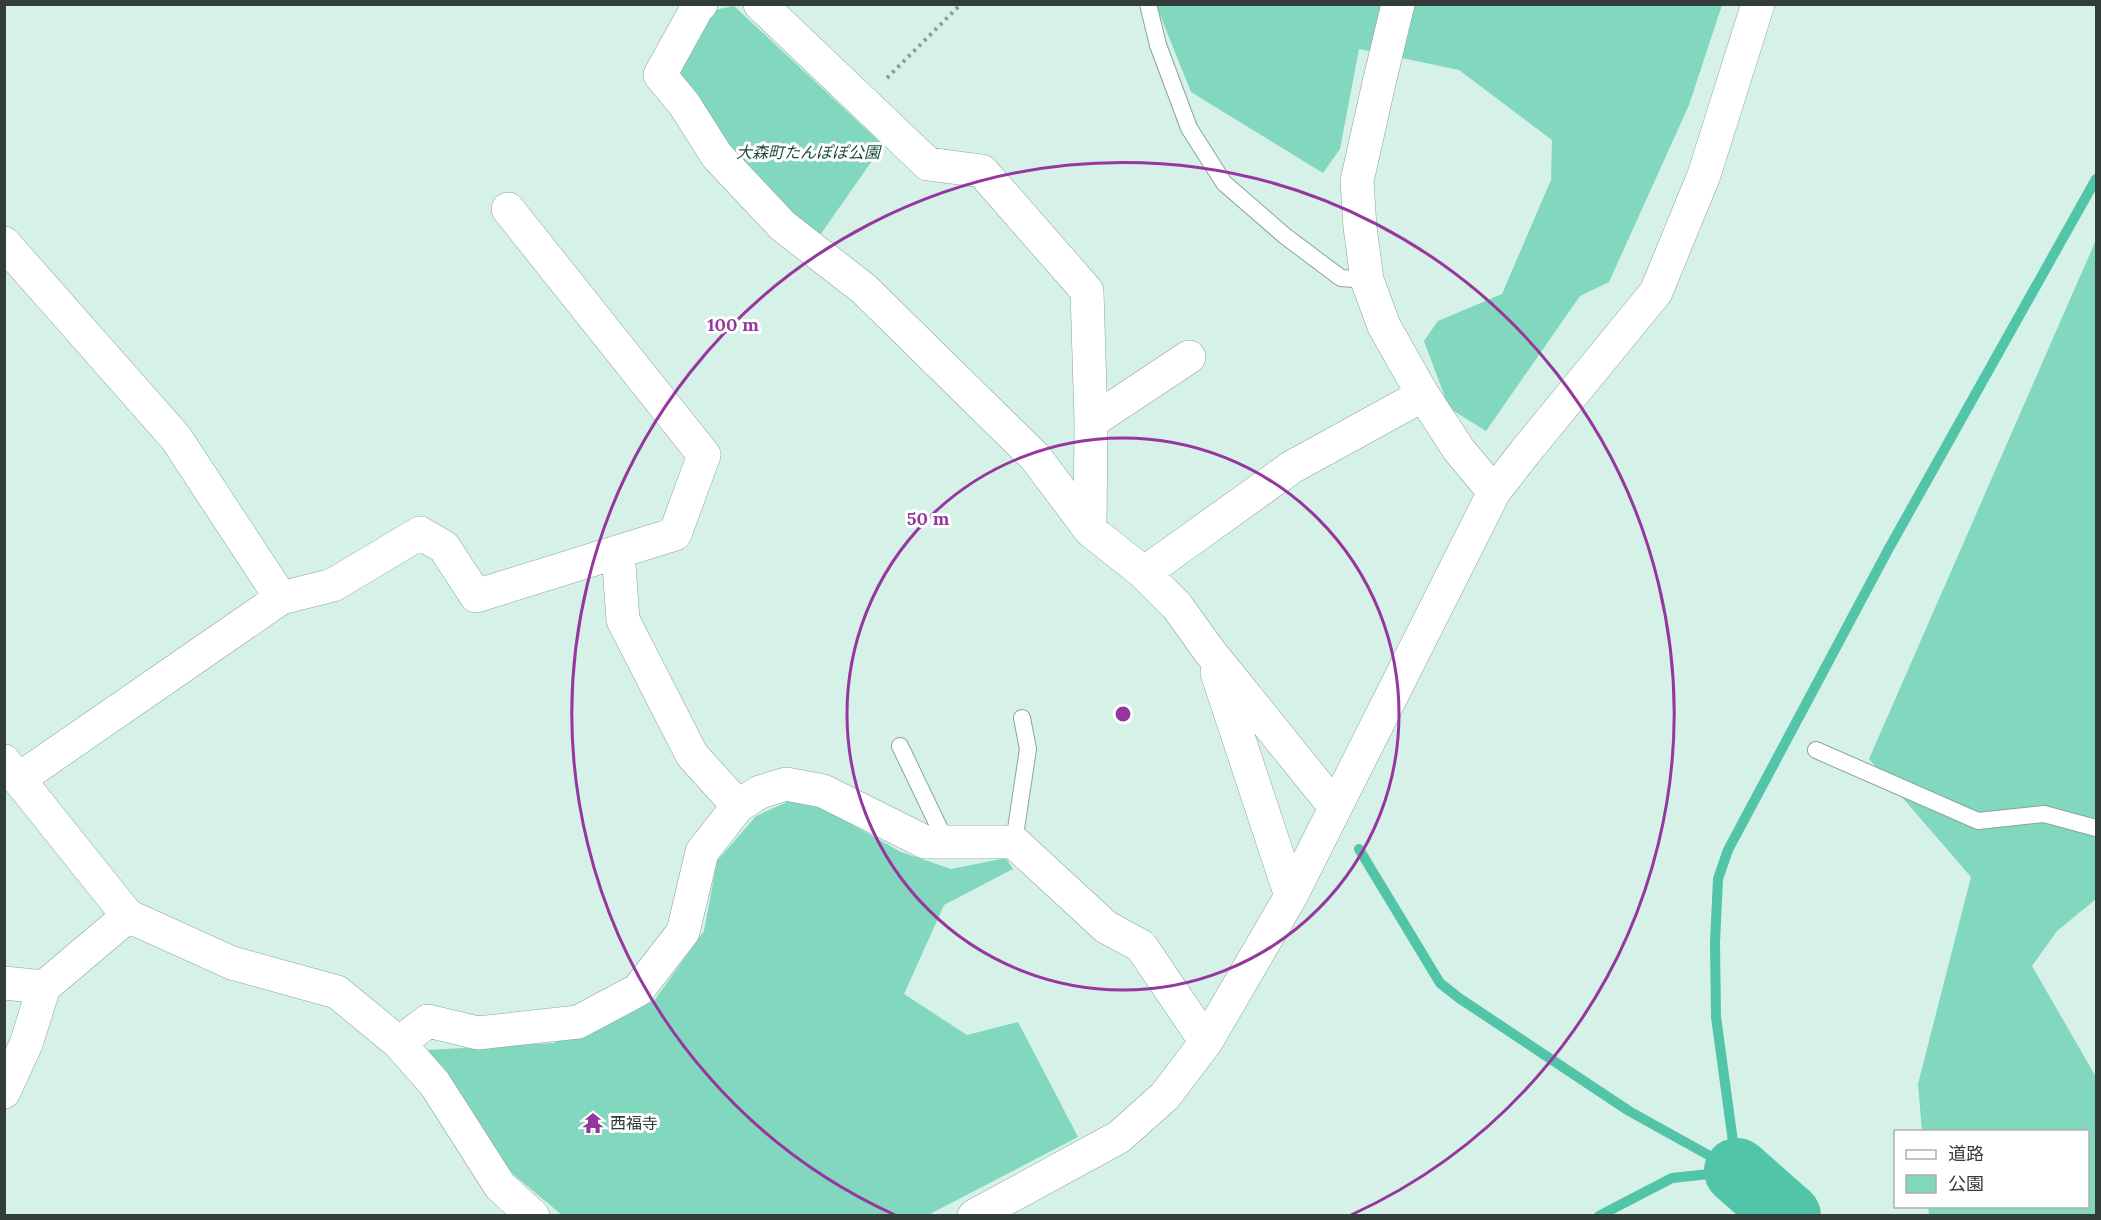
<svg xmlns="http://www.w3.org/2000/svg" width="2101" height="1220" font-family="Lora,'Noto Sans JP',serif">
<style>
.green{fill:#82d7bf}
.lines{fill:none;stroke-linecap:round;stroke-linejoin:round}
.stream{stroke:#52c4a8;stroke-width:10}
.river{stroke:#52c4a8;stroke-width:66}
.lane-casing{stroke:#8ba49c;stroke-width:18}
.street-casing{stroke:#8ba49c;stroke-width:34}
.secondary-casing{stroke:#8ba49c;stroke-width:34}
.path{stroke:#8a9f98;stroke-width:4;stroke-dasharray:3 4.5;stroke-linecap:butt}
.lane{stroke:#fff;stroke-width:16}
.street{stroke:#fff;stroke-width:33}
.secondary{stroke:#fff;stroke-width:33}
.ring{fill:none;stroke:#96379f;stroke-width:3}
.labels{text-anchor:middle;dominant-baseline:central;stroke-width:6;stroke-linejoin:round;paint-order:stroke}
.park-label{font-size:16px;font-style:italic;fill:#1b4c40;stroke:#fff}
.poi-label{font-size:16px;fill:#323d39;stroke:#fff;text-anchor:start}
.centre{fill:#96379f;stroke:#fff;stroke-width:3}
.ring-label{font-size:18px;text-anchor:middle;font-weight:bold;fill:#96379f;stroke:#fff;stroke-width:6;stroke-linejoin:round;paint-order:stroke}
</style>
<rect width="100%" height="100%" fill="#d5f1e8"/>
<path class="green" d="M1156 5H1722L1689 105 1609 282 1580 296 1486 431 1449 408 1424 341 1438 321 1502 294 1551 180 1552 140 1459 70 1359 49 1340 149 1323 173 1191 92Z
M734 6 883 145 818 238 785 215 673 74 709 11Z
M2096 240V899L2057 931 2032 966 2096 1077V1215H1929L1928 1207 2088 1206V1132L1922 1131 1918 1084 1971 877 1869 759Z
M801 796 901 852 951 869 1006 858 1013 869 944 905 904 994 967 1035 1018 1022 1078 1137 928 1215H562L514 1175 491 1149 427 1050 554 1043 654 1001 704 931 717 861 756 816Z"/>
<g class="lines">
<path class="stream" d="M1359 849 1440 983 1459 998 1629 1111 1737 1171
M1737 1171 1716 1017 1715 942 1718 879 1728 850 1888 550 2096 179
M1599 1216 1672 1178 1737 1171"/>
<path class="river" d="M1737 1171 1788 1216"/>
<defs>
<path id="lane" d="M1148 4 1158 45 1189 128 1224 183 1285 236 1341 278 1367 280
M900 746 947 844
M1816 750 1978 821 2044 814 2096 828
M1014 842 1028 749 1022 718"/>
<path id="street" d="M701 4 697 8 660 75 684 104 717 156 783 226 864 289 1036 458 1090 530
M760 4 928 164 982 171 1087 291 1091 422 1090 530 1144 573 1177 606 1210 652 1335 807
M1379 83 1357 181 1360 227 1367 280 1384 326 1423 395 1459 450 1494 492
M4 243 176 438 281 598
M1091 422 1189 357
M618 552 623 620 692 755 738 806
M1144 573 1292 467 1423 395
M1217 673 1291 896
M4 761 128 916
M19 779 281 598 333 585 420 533 444 547 476 596 675 534 704 455 508 209
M4 983 44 987 128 916 232 963 337 992 399 1043 435 1084 500 1186 533 1216
M399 1043 428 1021 478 1033 578 1022 638 990 683 932 702 852 738 806 760 792 786 784 823 791 925 842H1014L1106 927 1141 946 1206 1042
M4 1092 26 1044 44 987
M974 1216 1119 1137 1165 1096 1206 1042 1291 896 1494 492 1525 452 1656 292 1704 175 1758 4"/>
<path id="secondary" d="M1379 83 1398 4"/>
</defs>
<use href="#lane" class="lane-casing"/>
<use href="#street" class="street-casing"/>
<use href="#secondary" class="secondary-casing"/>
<path class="path" d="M887 78 961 4"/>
<use href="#lane" class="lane"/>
<use href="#street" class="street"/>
<use href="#secondary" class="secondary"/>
</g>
<g class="ring">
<circle cx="1123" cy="714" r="276"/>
<path d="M895 1215A551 551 0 1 1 1351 1215"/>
</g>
<defs>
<symbol id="temple-bare" viewBox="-9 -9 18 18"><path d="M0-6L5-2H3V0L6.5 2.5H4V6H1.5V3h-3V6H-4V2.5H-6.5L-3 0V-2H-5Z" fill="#96379f" stroke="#fff" stroke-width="2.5" paint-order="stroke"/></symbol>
</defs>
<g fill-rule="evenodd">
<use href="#temple-bare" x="578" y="1108" width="30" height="30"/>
</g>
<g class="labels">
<g class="park-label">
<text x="808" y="152">大森町たんぽぽ公園</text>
</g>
<g class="poi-label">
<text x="610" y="1123">西福寺</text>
</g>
</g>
<circle cx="1123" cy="714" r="9" class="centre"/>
<g class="ring-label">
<text x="733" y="331">100 m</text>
<text x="928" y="525">50 m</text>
</g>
<rect width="2101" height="1220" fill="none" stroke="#323d39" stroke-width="12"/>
<rect x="1894" y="1130" width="195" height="78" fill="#ffffff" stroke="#adb1b0" stroke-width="1.5"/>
<rect x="1906" y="1150" width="30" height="9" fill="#ffffff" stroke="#adb1b0" stroke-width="1.5"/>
<text x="1948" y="1160" font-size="18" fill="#323d39">道路</text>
<rect x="1906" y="1175" width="30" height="18" fill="#82d7bf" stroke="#adb1b0" stroke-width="1.5"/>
<text x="1948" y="1190" font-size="18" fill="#323d39">公園</text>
</svg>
